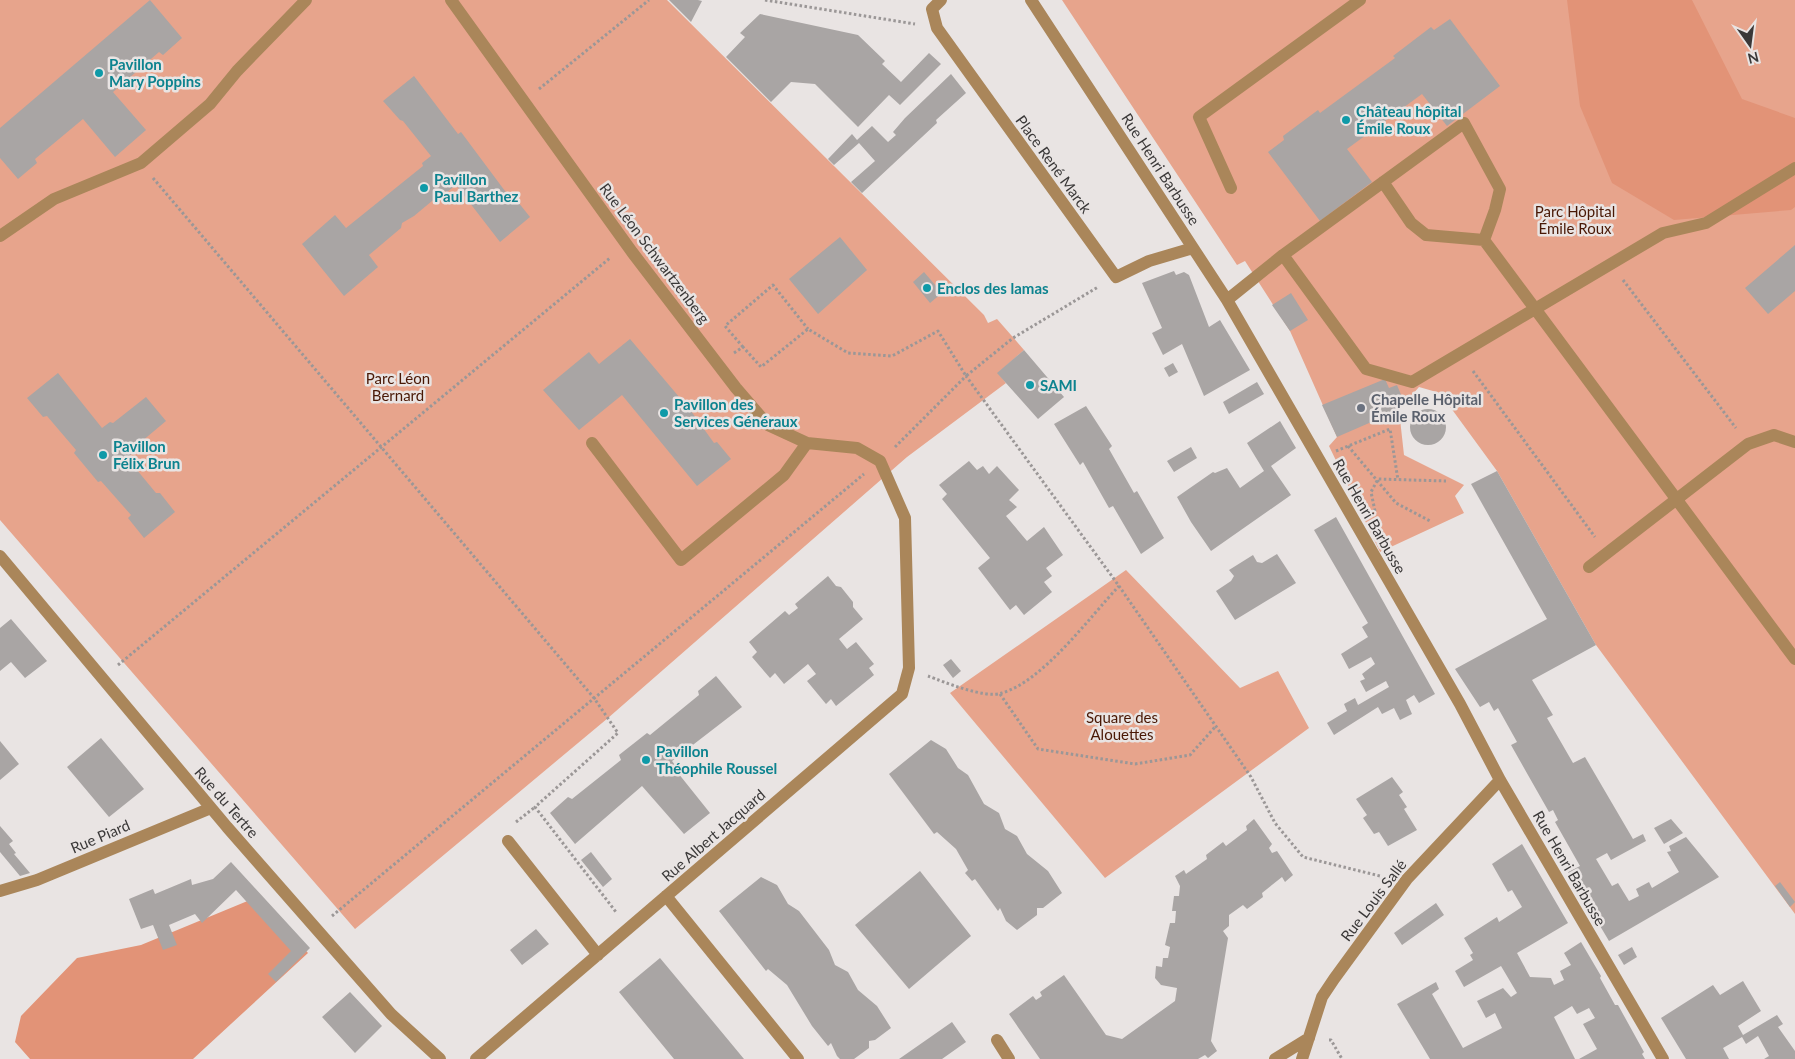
<svg xmlns="http://www.w3.org/2000/svg" width="1795" height="1059" font-family="Lato,sans-serif">
<style>
.green{fill:#e7a48c}
.forest{fill:#e29377}
.building{fill:#a9a5a4}
.lines{fill:none;stroke-linecap:round;stroke-linejoin:round}
.path{stroke:#9b9797;stroke-width:3;stroke-dasharray:2.5 2.5;stroke-linecap:butt}
.minor{stroke:#aa865a;stroke-width:12}
.culture-dot{fill:#0f9aa8;stroke:#e9e4e3;stroke-width:2}
.worship-dot{fill:#6b7280;stroke:#e9e4e3;stroke-width:2}
.labels{text-anchor:middle;dominant-baseline:central;stroke-width:5;stroke-linejoin:round;paint-order:stroke}
.culture-label{font-size:15px;font-weight:bold;fill:#0d838f;stroke:#e9e4e3;text-anchor:start}
.street-label{font-size:15px;fill:#3a3838;stroke:#e9e4e3}
.park-label{font-size:15px;fill:#491805;stroke:#e9e4e3}
.worship-label{font-size:15px;font-weight:bold;fill:#5b616d;stroke:#e9e4e3;text-anchor:start}
</style>
<rect width="100%" height="100%" fill="#e9e4e3"/>
<path class="green" d="M0 0H667L984 315 988 323 997 319 1024 350 998 373 1006 383 907 457 608 718 355 929 0 520Z
M1062 0H1795V914L1596 645 1497 471 1440 393 1419 387 1399 410 1404 455 1464 485 1455 496 1464 513 1380 552 1329 446 1337 437 1290 331 1245 261 1237 265Z
M1126 570 1240 688 1278 671 1309 728 1105 878 950 693Z"/>
<path class="forest" d="M1567 0H1692L1742 99 1795 118V207L1791 210 1674 220 1612 183 1580 106Z
M257 897 308 953 193 1059H30L15 1042 21 1016 77 958 141 945Z"/>
<path class="building" d="M150 0 182 38 163 55 159 52 113 92 146 130 115 157 83 119 35 159 37 163 18 179 0 158V128Z
M669 0H698L702 1 691 22Z
M760 14 858 35 885 61 882 64 901 82 929 53 941 64 900 105 889 95 858 127 815 84 791 82 771 102 726 57 745 37 740 33Z
M1450 19 1500 86 1447 126 1422 94 1347 149 1372 182 1320 221 1268 152 1284 140 1283 136 1318 110 1320 113 1395 58 1393 56 1431 27 1434 30Z
M951 74 966 93 936 120 937 123 862 193 851 182 875 161 859 143 834 165 828 159 852 134 857 140 872 126 888 142 896 135 893 132 905 118Z
M414 76 458 134 461 132 511 199 514 197 530 217 500 242 456 185 447 192 444 191 414 216 402 223 401 228 369 255 378 267 344 296 302 244 335 215 346 228 423 166 422 163 431 156 403 121 400 120 383 101Z
M840 237 867 270 818 314 789 279Z
M1795 245V291L1768 314 1745 288Z
M1174 271 1176 275 1184 272 1189 275 1209 327 1220 320 1250 370 1204 396 1182 344 1163 355 1152 333 1162 328 1142 283Z
M924 272 942 293 930 303 913 282Z
M1291 293 1308 320 1290 331 1272 305Z
M630 339 691 411 714 443 717 442 731 459 697 486 622 395 579 430 543 390 589 352 599 364Z
M1024 350 1064 397 1038 419 997 373Z
M1173 363 1178 372 1169 377 1164 368Z
M58 373 102 428 110 422 113 423 146 397 166 421 135 447V451L127 458 156 493H160L175 512 144 538 128 518 131 515 101 481 98 482 74 453 76 450 47 416 43 417 27 398Z
M1385 379 1389 388 1397 385 1402 397 1395 400 1399 410 1337 437 1322 405Z
M1257 382 1264 394 1229 414 1223 402Z
M1086 406 1112 446 1109 449 1134 493 1137 491 1164 538 1141 554 1113 506 1109 508 1083 462 1080 465 1054 424Z
M1410 427a18 18 0 1 1 36 0a18 18 0 1 1-36 0Z
M1280 421 1296 448 1271 466 1291 495 1211 551 1191 522 1177 497 1213 472 1215 473 1227 468 1240 488 1264 471 1247 443Z
M1191 447 1197 458 1174 472 1167 461Z
M969 461 977 470 983 466 989 474 997 466 1019 490 1009 500 1017 507 1006 516 1027 541 1044 527 1063 555 1046 568 1052 576 1044 582 1052 592 1024 615 1016 605 1010 610 978 568 990 558 942 499 947 494 939 485Z
M1497 471 1596 645 1532 680 1553 715 1547 718 1573 763 1585 757 1633 839 1643 834 1646 841 1611 860 1607 853 1596 859 1612 886 1618 883 1629 901 1639 896 1636 889 1649 882 1652 888 1679 872 1667 852 1671 851 1669 846 1686 837 1719 877 1609 941 1568 872 1580 866 1555 822 1558 820 1553 810 1549 812 1511 745 1517 742 1498 708 1494 711 1489 702 1480 707 1455 669 1547 619 1471 484Z
M1336 517 1435 694 1419 703 1414 695 1406 700 1412 714 1400 720 1394 708 1382 714 1378 707 1334 735 1327 723 1347 711 1344 704 1355 698 1358 705 1389 687 1386 681 1366 692 1360 681 1365 679 1362 674 1375 664 1371 657 1349 669 1341 654 1368 637 1362 627 1368 623 1314 530Z
M1277 554 1296 583 1235 620 1216 591 1231 581 1234 576 1229 570 1253 555 1257 562 1262 563Z
M828 576 836 586 841 587 853 602V607L863 619 839 639 847 649 856 642 874 664 869 668 874 675 836 706 831 699 826 704 807 681 816 674 808 664 784 684 775 673 770 678 752 657 757 652 749 642 785 611 789 615 798 608 795 604Z
M11 619 47 661 25 678 11 662 0 671V628Z
M951 659 961 671 953 678 943 665Z
M716 676 742 707 672 761 678 769V773L710 813 684 834 642 786 575 844 550 813 568 797 572 799 621 760 619 755 647 733 650 735 699 695 698 691Z
M101 738 144 789 109 817 67 767Z
M931 740 946 749 958 768 968 775 984 804 999 813 1005 829 1017 836 1027 854 1048 871 1062 893 1043 908H1037V915L1017 930 1006 921 1000 908 998 911 975 879 972 881 965 873 968 870 956 849 937 832 934 834 889 774Z
M0 741 19 764 0 780Z
M1392 777 1403 792 1399 795 1407 807 1404 809 1417 830 1388 846 1379 832 1374 834 1363 818 1367 815 1356 799Z
M1254 819 1272 844 1269 848 1272 853 1277 851 1293 875 1285 882 1282 877 1262 893 1263 897 1247 909 1243 905 1229 915V926L1223 931 1228 938 1211 1041 1217 1051 1208 1058 1205 1055 1198 1059H1040L1009 1014 1033 996 1036 1000 1042 996 1040 992 1064 975 1106 1035 1122 1039 1175 1001 1177 988 1161 985 1155 978 1156 966 1162 967 1163 958H1168L1170 947 1165 945 1170 923H1175L1176 911H1172L1174 896H1179L1180 886 1175 876 1184 870 1186 874 1207 859 1206 855 1223 842 1226 846 1247 830 1246 826Z
M1671 819 1683 833 1664 844 1654 828Z
M0 826 13 841 9 844 16 853 14 854 30 873 20 876 0 852Z
M1522 844 1568 923 1517 953 1530 977 1551 978 1554 985 1564 980 1560 971 1571 965 1564 953 1581 942 1601 976 1600 978 1615 1005H1618L1644 1052 1642 1054 1645 1059H1579L1597 1049 1583 1024 1595 1018 1589 1008 1577 1014 1572 1006 1554 1017 1575 1059H1430L1397 1004 1436 982 1439 989 1432 994 1463 1048 1502 1028 1495 1013 1486 1018 1477 1001 1503 988 1511 997 1517 993 1501 966 1464 987 1455 971 1473 960 1470 955 1473 953 1464 938 1497 917 1499 922 1522 907 1512 890 1508 892 1492 864Z
M591 852 612 879 603 887 581 860Z
M231 862 310 948 276 982 268 974 291 951 236 890 202 923 195 914 169 925 177 945 163 950 153 925 141 929 129 899 153 889 155 894 191 879 192 885 213 879Z
M920 871 971 936 909 989 855 925Z
M761 877 777 885 788 904 799 911 829 950 835 965 848 972 858 990 877 1006 891 1028 875 1040 869 1041V1048L854 1059H840L837 1056 831 1043 828 1046 812 1026 787 985 768 969 766 971 719 911Z
M1780 882 1795 902 1790 907 1775 886Z
M1436 903 1444 915 1402 945 1394 933Z
M536 929 549 944 522 965 510 950Z
M1632 947 1637 957 1624 965 1618 955Z
M660 958 715 1024 744 1059H674L619 992Z
M1743 981 1761 1011 1738 1026 1743 1035 1777 1015 1783 1024 1778 1027 1795 1051V1059H1764L1769 1056 1758 1036 1746 1044 1742 1037 1723 1048 1729 1059H1686L1661 1018 1713 985 1720 995Z
M350 992 382 1026 355 1053 322 1017Z
M952 1022 966 1042 942 1059H899Z"/>
<g class="lines">
<path class="path" d="M765 0 915 24
M539 89 649 0
M153 178 594 698 618 733 535 807 616 912
M1623 280 1736 428
M743 347 725 326 773 285 808 329
M734 353 743 347 761 367 808 329 848 353 892 356 938 331 966 376 1013 338 1098 287
M1473 371 1595 537
M1348 446 1396 503 1430 521
M895 447 966 376 1119 586 1251 777 1275 823 1303 857 1380 876 1382 880
M1336 451 1390 429 1398 480
M1375 511 1371 492 1378 479 1446 481
M118 665 610 258
M928 676C944 682 985 699 1002 693 1043 681 1089 618 1119 586
M1000 694 1038 749 1135 764 1190 755 1215 727
M516 822 535 807
M332 916 864 474
M1329 1040H1331L1342 1059"/>
<path class="minor" d="M451 0 632 252 736 388 768 425 807 443 857 448 880 461 905 518 909 668 902 694 476 1059
M941 0 932 9 937 28 1116 277 1149 261 1193 248
M1031 0 1227 300 1460 704 1500 780 1663 1059
M1231 188 1199 117 1360 0
M0 236 54 199 141 163 210 104 237 71 306 0
M1484 240 1795 659
M1283 255 1464 123 1500 189 1495 210 1484 240 1426 235 1411 223 1383 182
M1227 300 1283 255 1366 369 1412 382 1663 233 1706 223 1795 168
M592 443 681 560 784 475 807 443
M0 556 227 827 391 1014 440 1059
M1589 567 1748 444 1774 435 1795 442
M508 841 598 955
M0 891 37 880 211 808
M666 896 798 1059
M997 1040 1009 1059
M1275 1059 1309 1038
M1302 1059 1322 997 1334 979 1407 879 1500 780"/>
</g>
<g class="culture-dot">
<circle cx="99" cy="73" r="5"/>
<circle cx="1346" cy="120" r="5"/>
<circle cx="424" cy="188" r="5"/>
<circle cx="927" cy="288" r="5"/>
<circle cx="1030" cy="385" r="5"/>
<circle cx="664" cy="413" r="5"/>
<circle cx="103" cy="455" r="5"/>
<circle cx="646" cy="760" r="5"/>
</g>
<circle class="worship-dot" cx="1361" cy="408" r="5"/>
<g class="labels">
<g class="culture-label">
<text x="109" y="64">Pavillon<tspan x="109" dy="17">Mary Poppins</tspan></text>
<text x="1356" y="111">Château hôpital<tspan x="1356" dy="17">Émile Roux</tspan></text>
<text x="434" y="179">Pavillon<tspan x="434" dy="17">Paul Barthez</tspan></text>
<text x="937" y="288">Enclos des lamas</text>
<text x="1040" y="385">SAMI</text>
<text x="674" y="404">Pavillon des<tspan x="674" dy="17">Services Généraux</tspan></text>
<text x="113" y="446">Pavillon<tspan x="113" dy="17">Félix Brun</tspan></text>
<text x="656" y="751">Pavillon<tspan x="656" dy="17">Théophile Roussel</tspan></text>
</g>
<g class="street-label">
<text transform="translate(1054 164) rotate(54)">Place René Marck</text>
<text transform="translate(1161 169) rotate(57)">Rue Henri Barbusse</text>
<text transform="translate(655 253) rotate(53)">Rue Léon Schwartzenberg</text>
<text transform="translate(1370 516) rotate(60)">Rue Henri Barbusse</text>
<text transform="translate(227 802) rotate(49)">Rue du Tertre</text>
<text transform="translate(713 835) rotate(-41)">Rue Albert Jacquard</text>
<text transform="translate(100 836) rotate(-23)">Rue Piard</text>
<text transform="translate(1570 868) rotate(60)">Rue Henri Barbusse</text>
<text transform="translate(1373 900) rotate(-53)">Rue Louis Sallé</text>
</g>
<g class="park-label">
<text x="1575" y="211">Parc Hôpital<tspan x="1575" dy="17">Émile Roux</tspan></text>
<text x="398" y="378">Parc Léon<tspan x="398" dy="17">Bernard</tspan></text>
<text x="1122" y="717">Square des<tspan x="1122" dy="17">Alouettes</tspan></text>
</g>
<g class="worship-label">
<text x="1371" y="399">Chapelle Hôpital<tspan x="1371" dy="17">Émile Roux</tspan></text>
</g>
</g>
<g transform="translate(1750 45) rotate(166)" stroke="#e9e4e3" stroke-width="4" paint-order="stroke">
<path d="M0-4L9 19L0 12L-9 19Z" fill="#3a3838"/>
<text y="-8" font-size="14" font-weight="bold" text-anchor="middle" fill="#3a3838">N</text>
</g>
</svg>
